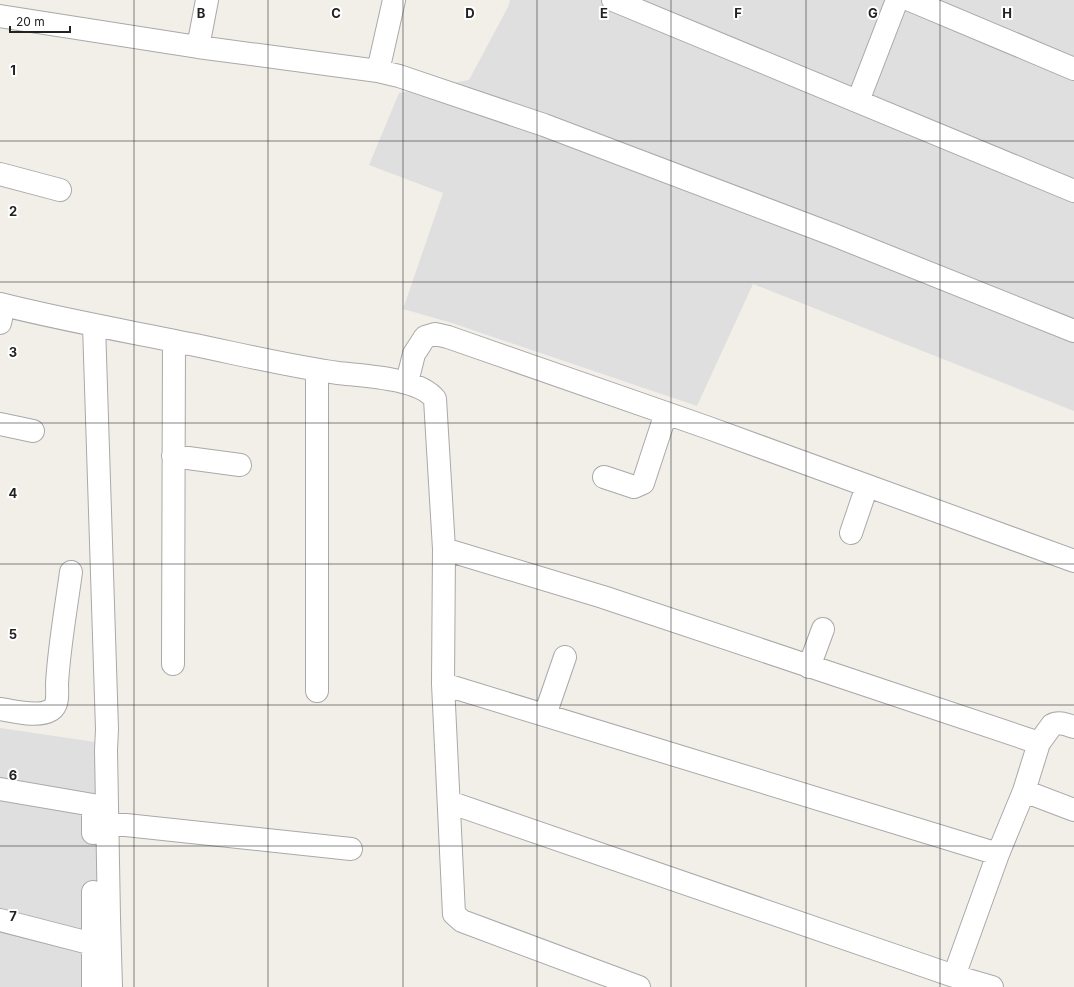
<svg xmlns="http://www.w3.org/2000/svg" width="1074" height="987" font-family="Inter,sans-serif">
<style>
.residential{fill:#e0dfdf}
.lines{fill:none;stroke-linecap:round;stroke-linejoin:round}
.minor-casing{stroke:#a9a9a9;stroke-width:24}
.minor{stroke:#fff;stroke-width:22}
.grid{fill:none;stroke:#222;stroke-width:1;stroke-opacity:0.55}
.grid-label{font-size:13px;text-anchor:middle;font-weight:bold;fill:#222;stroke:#fff;stroke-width:4;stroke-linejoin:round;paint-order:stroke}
</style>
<rect width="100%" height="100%" fill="#f2efe9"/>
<path class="residential" d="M510 0H1074V411L753 284 697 406 452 323 403 309 443 193 369 165 399 93 469 80 508 7Z
M0 728 109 744 114 987H0Z"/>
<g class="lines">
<defs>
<path id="minor" d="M613 0 1074 191
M910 0 1074 69
M0 16 198 47 378 71 399 76 544 125 834 235 1074 331
M198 47 207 0
M378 71 394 0
M858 101 897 0
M0 174 60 190
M0 304C63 320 126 331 190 344 239 354 288 366 338 373 364 376 419 378 435 399L444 549 443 684 454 914 462 921 639 987
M0 323 4 305
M94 325 107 729 106 750 109 918 111 987
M317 370V691
M407 382 414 354 425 337 435 334 448 337 706 427 1074 561
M0 424 33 431
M173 456 240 465
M604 477 634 487 643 483 666 413
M851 533 867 486
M444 549 603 597 1039 743
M173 664 174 341
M809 667 823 629
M443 684 998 854
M0 709C14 711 38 718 51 710 59 705 57 693 57 684 59 647 66 609 71 572
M545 715 565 657
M0 789 93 805V833
M1024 791 1074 810
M449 802 954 976 992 987
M107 823 351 849
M93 892V987
M0 920 93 944
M954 976 998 854 1024 791 1039 743 1052 725C1059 721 1067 725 1074 727"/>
</defs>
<use href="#minor" class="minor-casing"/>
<use href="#minor" class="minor"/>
</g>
<path class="grid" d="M134 0V987M268 0V987M403 0V987M537 0V987M671 0V987M806 0V987M940 0V987M0 141H1074M0 282H1074M0 423H1074M0 564H1074M0 705H1074M0 846H1074"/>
<g class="grid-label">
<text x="201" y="18">B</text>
<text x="336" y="18">C</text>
<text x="470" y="18">D</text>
<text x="604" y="18">E</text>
<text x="738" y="18">F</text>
<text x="873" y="18">G</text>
<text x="1007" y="18">H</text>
<text x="13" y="75">1</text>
<text x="13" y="216">2</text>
<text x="13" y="357">3</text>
<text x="13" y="498">4</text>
<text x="13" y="639">5</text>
<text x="13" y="780">6</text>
<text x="13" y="921">7</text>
</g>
<path d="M10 26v6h60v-6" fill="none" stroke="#222222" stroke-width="2"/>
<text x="16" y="26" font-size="12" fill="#222222" stroke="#ffffff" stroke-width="3" paint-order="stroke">20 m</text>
</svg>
